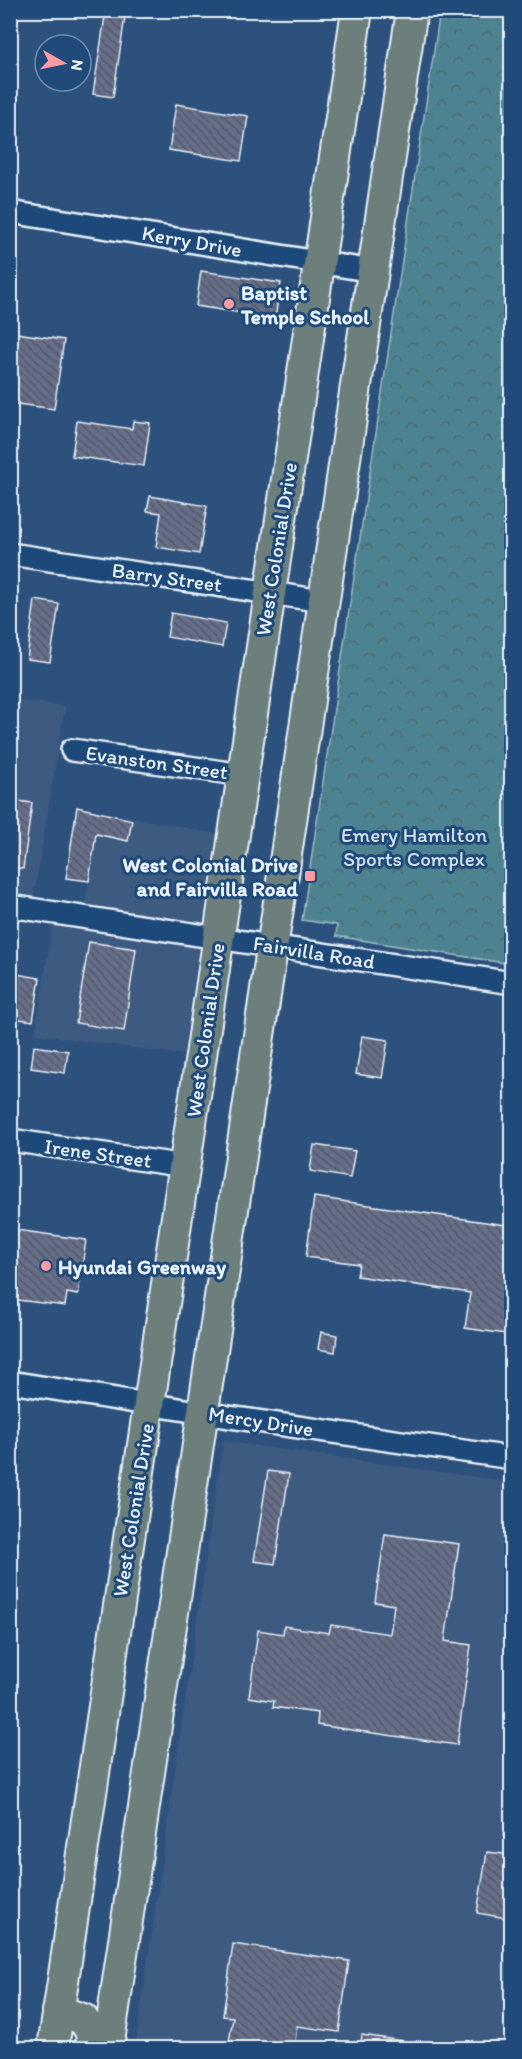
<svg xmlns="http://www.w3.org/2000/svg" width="522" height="2059" font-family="Itim,sans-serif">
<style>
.built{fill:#3e5a81}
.forest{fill:url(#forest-crowns);stroke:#9bbac4;stroke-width:1.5}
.building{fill:url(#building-back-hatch);stroke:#e8f1f8;stroke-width:1.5}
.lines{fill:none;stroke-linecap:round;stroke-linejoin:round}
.minor-casing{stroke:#e8f1f8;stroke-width:26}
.highway-casing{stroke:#e8f1f8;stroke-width:34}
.minor{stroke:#1f4a7a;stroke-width:21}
.highway{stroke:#6c7f7c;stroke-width:30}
.poi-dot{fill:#ff9aa2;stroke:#1f4a7a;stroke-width:2}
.labels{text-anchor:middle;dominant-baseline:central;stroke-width:6;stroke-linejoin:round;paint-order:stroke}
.street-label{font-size:21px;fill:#e8f1f8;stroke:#1f4a7a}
.poi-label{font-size:21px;font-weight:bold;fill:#e8f1f8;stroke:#1f4a7a;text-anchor:start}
.park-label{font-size:21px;fill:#d1e0e8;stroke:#1f4a7a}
</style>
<defs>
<pattern id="forest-crowns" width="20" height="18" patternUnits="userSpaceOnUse" patternTransform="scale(1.5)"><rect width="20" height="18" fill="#4e8390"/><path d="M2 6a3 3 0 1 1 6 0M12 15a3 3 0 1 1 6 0" fill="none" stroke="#4b6b74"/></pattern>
<pattern id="building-back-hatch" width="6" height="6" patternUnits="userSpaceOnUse" patternTransform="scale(1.5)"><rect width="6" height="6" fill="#666e89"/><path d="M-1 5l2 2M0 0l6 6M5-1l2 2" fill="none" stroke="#545966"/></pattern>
</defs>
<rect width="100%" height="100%" fill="#2d517d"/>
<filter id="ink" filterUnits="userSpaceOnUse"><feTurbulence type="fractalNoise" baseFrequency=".0167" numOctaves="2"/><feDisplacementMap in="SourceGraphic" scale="12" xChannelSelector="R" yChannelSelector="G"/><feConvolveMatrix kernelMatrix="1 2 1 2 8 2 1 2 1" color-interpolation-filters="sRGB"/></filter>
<g filter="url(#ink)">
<path class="built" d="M10 699 65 706 33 901 11 897Z
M105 812 216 834 183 1055 35 1034 53 920 82 924 95 843Z
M223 1441 511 1482V2048H135Z"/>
<path class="forest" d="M440 11H511V964L336 936 337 925 302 920Z"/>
<path class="building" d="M106 10H126L113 97 93 94Z
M176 104 248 116 241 161 169 150Z
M201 271 281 283 275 318 196 306Z
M10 332 64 340 54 409 10 403Z
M77 421 132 429 133 421 150 423 144 466 72 456Z
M150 496 207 506 199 554 156 547 161 513 147 511Z
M35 600 59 604 50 662 27 659Z
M171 613 226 623 222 647 167 637Z
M10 800 32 803 23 869 10 867Z
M77 807 132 820 128 841 96 834 89 881 66 878Z
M89 942 136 949 124 1031 76 1023Z
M16 974 40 978 33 1021 12 1018 14 1003H12Z
M362 1036 388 1040 382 1078 356 1074Z
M34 1046 68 1051 65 1073 31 1068Z
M314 1145 355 1151 350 1178 310 1171Z
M314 1197 512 1226V1335L465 1328 470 1293 357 1276 359 1264 306 1257Z
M10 1229 86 1240 78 1295 67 1293 65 1306 10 1299Z
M321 1332 337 1335 335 1352 318 1349Z
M268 1471 289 1474 275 1564 254 1561Z
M385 1534 459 1544 445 1641 471 1645 457 1745 317 1725 318 1713 273 1707 274 1701 249 1697 258 1630 283 1634 284 1626 329 1633 331 1625 390 1634 394 1605 375 1602Z
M487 1852 512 1855V1919L477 1913Z
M233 1944 349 1961 339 2032 297 2026 294 2049H228L233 2017 223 2016Z
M362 2035 402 2041 401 2049H360Z"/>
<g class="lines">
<defs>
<path id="minor" d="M10 212 373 271
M10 554 323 601
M72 750 243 775
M10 906 512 983
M10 1140 185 1166
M10 1382 229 1417 512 1458"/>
<path id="highway" d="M58 2011 83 2019 91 2032 92 2048
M53 2048 357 10
M108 2048 412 10"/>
</defs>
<use href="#minor" class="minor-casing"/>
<use href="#highway" class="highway-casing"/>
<use href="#minor" class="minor"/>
<use href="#highway" class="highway"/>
</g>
</g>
<g class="poi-dot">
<circle cx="229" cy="304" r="6"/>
<rect x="304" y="870" width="12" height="12" rx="3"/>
<circle cx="46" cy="1266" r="6"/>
</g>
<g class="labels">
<g class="street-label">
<text transform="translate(192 241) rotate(10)">Kerry Drive</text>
<text transform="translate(276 549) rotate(-81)">West Colonial Drive</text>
<text transform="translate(167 577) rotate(8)">Barry Street</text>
<text transform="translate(157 762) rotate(8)">Evanston Street</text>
<text transform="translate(314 952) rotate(9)">Fairvilla Road</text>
<text transform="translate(205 1030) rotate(-82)">West Colonial Drive</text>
<text transform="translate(98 1153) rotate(8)">Irene Street</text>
<text transform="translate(261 1421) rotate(9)">Mercy Drive</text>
<text transform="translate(133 1510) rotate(-81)">West Colonial Drive</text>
</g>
<g class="poi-label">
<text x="241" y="292">Baptist<tspan x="241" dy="24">Temple School</tspan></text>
<text x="298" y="864" text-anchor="end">West Colonial Drive<tspan x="298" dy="24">and Fairvilla Road</tspan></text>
<text x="58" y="1266">Hyundai Greenway</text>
</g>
<g class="park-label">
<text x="414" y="834">Emery Hamilton<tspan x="414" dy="24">Sports Complex</tspan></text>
</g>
</g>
<rect width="522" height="2059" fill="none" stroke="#1f4a7a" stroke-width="36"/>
<rect x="18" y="18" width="486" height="2023" fill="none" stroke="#e8f1f8" stroke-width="2" filter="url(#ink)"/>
<g transform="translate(63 63) rotate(99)"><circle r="28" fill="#1f4a7a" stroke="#6f8dac" stroke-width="1.5"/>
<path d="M0-4.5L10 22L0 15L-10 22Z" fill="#ff9aa2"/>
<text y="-9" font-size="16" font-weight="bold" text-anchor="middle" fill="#e8f1f8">N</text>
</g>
</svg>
